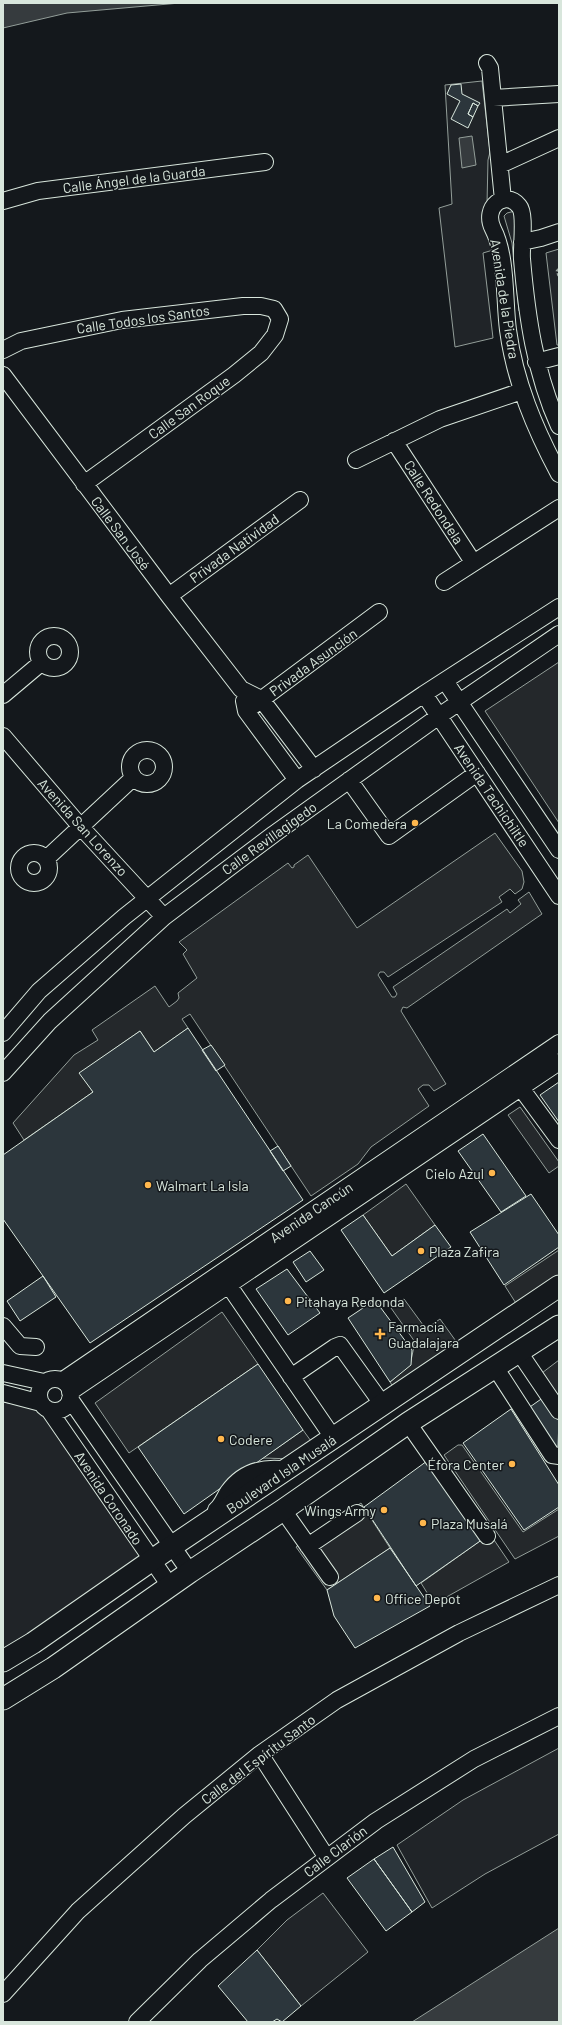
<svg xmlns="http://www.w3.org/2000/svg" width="562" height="2025" font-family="Barlow,sans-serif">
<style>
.green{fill:#202428;stroke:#939e99}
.parking{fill:#24282b;stroke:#939e99}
.water{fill:#363b3e;stroke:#939e99}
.building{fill:#2c363c;stroke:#d8e6dc}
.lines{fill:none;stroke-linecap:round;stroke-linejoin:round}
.minor-casing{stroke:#d8e6dc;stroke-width:18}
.major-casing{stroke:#d8e6dc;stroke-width:23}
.path{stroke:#9da8a2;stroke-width:2.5;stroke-dasharray:3 2;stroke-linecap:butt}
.minor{stroke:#14181c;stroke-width:16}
.major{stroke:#14181c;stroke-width:21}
.poi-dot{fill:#ffb74d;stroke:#14181c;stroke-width:1.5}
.labels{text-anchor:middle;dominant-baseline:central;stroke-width:3;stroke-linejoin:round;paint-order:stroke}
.street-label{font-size:14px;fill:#d8e6dc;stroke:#14181c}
.poi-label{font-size:14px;fill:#d8e6dc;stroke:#14181c;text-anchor:start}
</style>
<rect width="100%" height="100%" fill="#14181c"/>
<path class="green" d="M482 81 490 152 488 160 487 204 493 250 483 253 493 338 455 347 439 208 452 204 445 85Z
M515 211 522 314 519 311 512 243 504 216 507 213Z
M559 249V345H557L546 253Z
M3 1402 36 1408 43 1414 144 1562 3 1654Z
M303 1430 316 1448 294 1459 263 1458Z
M559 1748V1834L485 1874 432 1908 397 1845 463 1800Z
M323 1893 368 1952 301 2006 257 1950 287 1920Z"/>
<path class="parking" d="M559 662V823L485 711Z
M495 833 522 871 524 882 522 889 515 894 510 889 499 897 502 902 388 977 384 972H380L378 975 392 997H395L397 994 393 987 507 909 510 913 521 904 518 900 529 892 542 914 407 1008 403 1007 401 1011 446 1084 434 1091 429 1085H423L418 1089 429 1106 371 1147 358 1164 311 1196 190 1014 182 1019 188 1028 154 1052 140 1031 80 1073 93 1092 24 1140 13 1123 74 1055 98 1040 92 1030 155 986 169 1007 177 1001 179 998 178 993 197 978 183 954 187 950 179 942 288 863 292 868 294 867V865L308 855 357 928Z
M520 1107 559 1162V1166L549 1173 508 1115Z
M406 1184 435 1225 392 1256 363 1215Z
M559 1250V1282L519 1308 505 1286Z
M404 1299 426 1329 440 1319 458 1344 396 1391 390 1382 410 1365 415 1342 391 1308Z
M222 1312 258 1364 129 1453 95 1403Z
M559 1360V1405L538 1376Z
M458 1445H462L523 1532 559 1509V1536L515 1559 444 1455Z
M361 1503 390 1548 327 1590 296 1547Z
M490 1534 509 1562 434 1604 421 1583Z"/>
<path class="water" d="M3 3H180L67 13 3 28Z
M472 136 476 165 462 168 459 138Z
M559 1928V2022H412Z"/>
<path class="building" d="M461 84 462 94 480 103 478 106 473 103 468 114 473 117 468 128 451 119 460 101 447 94 451 85Z
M473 103 478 106 473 117 468 114Z
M188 1028 303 1200 90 1343 3 1219V1155L93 1092 79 1073 140 1031 154 1052Z
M211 1045 225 1065 216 1071 202 1050Z
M559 1082V1122L540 1095Z
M483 1134 526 1196 501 1212 458 1151Z
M278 1146 291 1166 283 1171 270 1151Z
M531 1194 559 1235V1247L504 1285 470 1232Z
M363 1215 392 1256 435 1225 451 1247 384 1293 341 1230Z
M310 1251 324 1270 306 1282 293 1262Z
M287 1269 320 1313 288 1335 256 1289Z
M43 1276 56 1297 20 1321 7 1301Z
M375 1300 412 1350 411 1365 390 1382 348 1318Z
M258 1364 303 1430 184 1514 138 1447Z
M544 1397 559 1418 558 1448 551 1445 527 1409Z
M511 1409 559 1485V1507L524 1530 463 1443Z
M427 1461 483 1539 416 1586 364 1507Z
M390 1548 430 1606 355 1648 334 1616 327 1590Z
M393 1847 425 1902 412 1912 374 1859Z
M374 1859 412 1912 386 1931 347 1878Z
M257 1950 301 2006 282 2022 277 2019 272 2022H248L218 1986Z"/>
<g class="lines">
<defs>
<path id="minor" d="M487 63 490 68 503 200
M493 98 559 94
M500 165 559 138
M3 201 38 191 265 162
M522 242 541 238 559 232
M3 350 21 341 122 320 243 306H261L274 309 280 319 275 335 261 353 234 375 84 484
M536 362 559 356
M3 375 169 596 241 689 261 699 314 769
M559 426C535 373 527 317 522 259 521 247 526 214 519 206 505 189 482 207 493 229 507 256 504 299 508 330 515 382 535 429 559 474
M394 441 473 562
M356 460 440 419 522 391
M444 582 559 508
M169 596 300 500
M38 652a16 16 0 1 1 32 0a16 16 0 1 1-32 0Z
M445 681 559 850
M424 694 559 896
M3 695 41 663
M244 701 246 711 297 780
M246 711 379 612
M3 736 80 826 164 917
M130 767a17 17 0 1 1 34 0a17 17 0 1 1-34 0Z
M349 780 389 836 477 773
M19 868a15 15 0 1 1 30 0a15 15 0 1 1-30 0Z
M46 859 133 778
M3 1033 39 991 124 917 297 780 424 694 559 607
M3 1073 50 1021 164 917 274 834 439 716 559 634
M515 1080 559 1140
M223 1277 334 1439
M3 1326 20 1346 36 1347
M519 1352 559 1411
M495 1367 552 1455 559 1456
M3 1373 44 1382
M291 1377 335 1347 340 1345 383 1405
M39 1395a16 16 0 1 1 32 0a16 16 0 1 1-32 0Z
M63 1380 559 1043
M70 1392 559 1062
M3 1393 41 1403
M70 1399 190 1572
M49 1410 170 1586
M408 1423 487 1536
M283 1510 330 1577
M219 1515 216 1510C222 1505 224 1498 228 1492 243 1471 265 1466 289 1470
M308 1546 357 1513
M260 1754 327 1858
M3 1994 78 1911 184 1816 260 1754 337 1700 459 1633 559 1585
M137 2022 200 1960 271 1900 376 1821 474 1759 559 1716"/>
<path id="major" d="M3 1661 33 1643 171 1547 559 1286
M3 1699 53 1668 190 1572 283 1510 408 1423 559 1326"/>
</defs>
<use href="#minor" class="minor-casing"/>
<use href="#major" class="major-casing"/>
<path class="path" d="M559 269 557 271 559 277"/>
<use href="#minor" class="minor"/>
<use href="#major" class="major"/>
</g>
<g class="poi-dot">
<circle cx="415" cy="823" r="4"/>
<circle cx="492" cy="1173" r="4"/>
<circle cx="148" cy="1185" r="4"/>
<circle cx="421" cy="1251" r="4"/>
<circle cx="288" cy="1301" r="4"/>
<path d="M378 1328h4v4h4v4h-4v4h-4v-4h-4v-4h4z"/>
<circle cx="221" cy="1439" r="4"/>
<circle cx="512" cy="1464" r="4"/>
<circle cx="384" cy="1510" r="4"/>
<circle cx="423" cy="1523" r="4"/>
<circle cx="377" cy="1598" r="4"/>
</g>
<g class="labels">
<g class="street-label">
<text transform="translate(134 179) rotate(-7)">Calle Ángel de la Guarda</text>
<text transform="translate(505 299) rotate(81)">Avenida de la Piedra</text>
<text transform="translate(143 319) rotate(-8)">Calle Todos los Santos</text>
<text transform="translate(189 407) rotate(-36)">Calle San Roque</text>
<text transform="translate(434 502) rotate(57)">Calle Redondela</text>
<text transform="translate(121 533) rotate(53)">Calle San José</text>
<text transform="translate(234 548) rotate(-36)">Privada Natividad</text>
<text transform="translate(313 662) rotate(-36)">Privada Asunción</text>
<text transform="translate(492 795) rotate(56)">Avenida Tachichiltle</text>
<text transform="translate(83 827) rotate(48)">Avenida San Lorenzo</text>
<text transform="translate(269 838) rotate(-36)">Calle Revillagigedo</text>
<text transform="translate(311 1212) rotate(-34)">Avenida Cancún</text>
<text transform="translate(281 1474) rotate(-34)">Boulevard Isla Musalá</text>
<text transform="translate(109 1498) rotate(56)">Avenida Coronado</text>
<text transform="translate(258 1759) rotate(-37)">Calle del Espíritu Santo</text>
<text transform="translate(335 1851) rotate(-37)">Calle Clarión</text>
</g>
<g class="poi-label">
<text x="407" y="823" text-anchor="end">La Comedera</text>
<text x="484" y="1173" text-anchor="end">Cielo Azul</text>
<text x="156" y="1185">Walmart La Isla</text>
<text x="429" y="1251">Plaza Zafira</text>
<text x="296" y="1301">Pitahaya Redonda</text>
<text x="388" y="1326">Farmacia<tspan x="388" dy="16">Guadalajara</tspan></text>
<text x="229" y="1439">Codere</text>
<text x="504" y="1464" text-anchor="end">Éfora Center</text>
<text x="376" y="1510" text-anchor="end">Wings Army</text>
<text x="431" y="1523">Plaza Musalá</text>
<text x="385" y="1598">Office Depot</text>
</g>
</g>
<rect width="562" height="2025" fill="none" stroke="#d8e6dc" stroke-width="8"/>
</svg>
